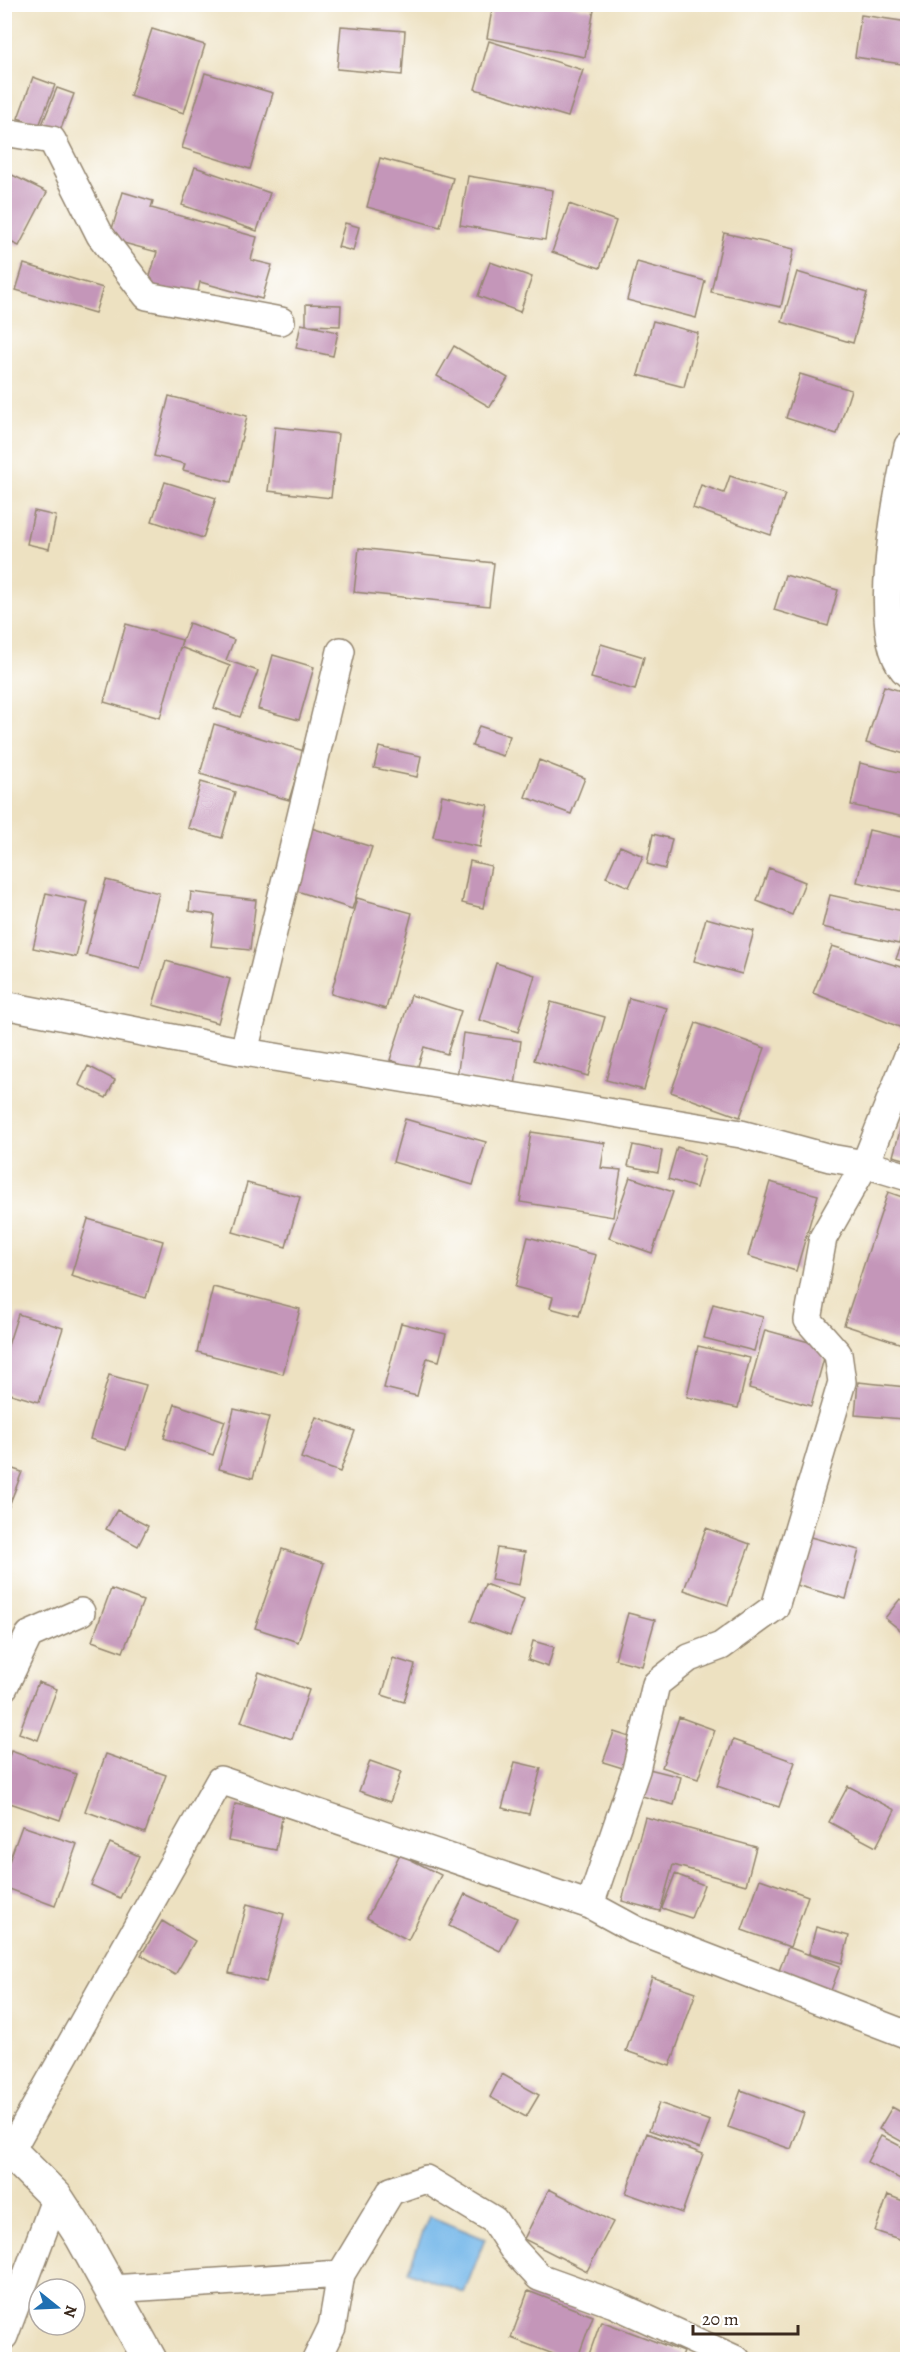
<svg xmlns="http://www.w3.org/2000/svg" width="912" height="2364" font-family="Alegreya,serif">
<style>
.water{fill:#74b7e9;stroke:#587084;stroke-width:1.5}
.building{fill:#c496b9}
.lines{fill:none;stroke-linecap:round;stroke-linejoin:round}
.street-casing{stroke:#948670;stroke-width:30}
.secondary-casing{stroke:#948670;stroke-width:36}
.street{stroke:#fff;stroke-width:27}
.secondary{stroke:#fff;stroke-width:33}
</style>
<rect width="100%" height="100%" fill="#fff"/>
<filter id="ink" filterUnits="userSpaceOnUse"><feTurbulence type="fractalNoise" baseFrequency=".0167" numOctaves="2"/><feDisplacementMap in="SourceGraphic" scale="12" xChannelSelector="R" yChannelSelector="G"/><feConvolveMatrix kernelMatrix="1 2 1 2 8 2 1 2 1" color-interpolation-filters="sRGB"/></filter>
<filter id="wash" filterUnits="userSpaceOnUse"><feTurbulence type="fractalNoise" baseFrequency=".008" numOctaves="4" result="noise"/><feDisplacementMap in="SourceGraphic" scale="24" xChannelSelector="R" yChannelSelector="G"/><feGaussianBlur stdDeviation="1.35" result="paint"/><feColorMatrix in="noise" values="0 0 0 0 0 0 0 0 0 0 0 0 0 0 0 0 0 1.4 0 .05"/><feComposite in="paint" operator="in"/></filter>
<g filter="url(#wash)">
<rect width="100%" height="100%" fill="#ede1c1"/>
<path class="water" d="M429 2216 485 2239 464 2293 408 2271Z"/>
<g id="blocks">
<path class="building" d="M493 4H563L594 10 585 57 487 38Z
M861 15 908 22V65L855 57Z
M341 26 405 31 402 75 337 69Z
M152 29 205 45 184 113 130 96Z
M489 41 583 70 568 117 475 89Z
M205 73 273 93 250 169 182 148Z
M33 77 55 85 39 126 18 118Z
M57 88 74 94 59 134 41 127Z
M380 158 453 178 440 227 367 207Z
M195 167 270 193 257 231 182 205Z
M4 171 47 192 19 246 4 239Z
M468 176 553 190 545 240 460 225Z
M123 192 153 201 151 208 257 237 251 260 272 265 262 299 200 282 196 300 147 287 157 252 109 239Z
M569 204 616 221 600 268 552 252Z
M345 223 359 227 353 251 338 247Z
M724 233 794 249 781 307 711 292Z
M490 262 532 277 520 312 478 296Z
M637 262 705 281 696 318 627 300Z
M24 264 103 288 95 313 16 290Z
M797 272 867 293 853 343 782 322Z
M306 304 341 305 340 326 306 325Z
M653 321 698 333 684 387 638 375Z
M301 324 338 332 333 356 296 348Z
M454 346 508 378 490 407 437 376Z
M800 374 851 390 837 434 786 418Z
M169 396 247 416 231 482 183 470 185 464 154 456Z
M275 427 338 434 331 498 268 491Z
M730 476 785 494 771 535 693 508 701 485 724 493Z
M165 482 216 498 203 538 152 521Z
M34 511 56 516 49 549 27 544Z
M359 548 494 563 489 606 354 592Z
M785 575 838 590 828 626 774 610Z
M189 623 234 640 226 660 258 671 240 717 214 708 230 666 180 647Z
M126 624 182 640 160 718 104 702Z
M601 644 644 657 635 690 591 678Z
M273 655 314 667 299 720 258 709Z
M884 686 908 693V755L866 743Z
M214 724 304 751 289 800 200 774Z
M479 726 510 736 503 756 472 746Z
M379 747 421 756 417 777 374 768Z
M539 760 585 778 571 814 525 797Z
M860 763 908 774V818L851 805Z
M201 782 235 792 222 838 188 828Z
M442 795 488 805 480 847 433 837Z
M308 827 372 847 352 909 288 888Z
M869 830 908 839V877L904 892 857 882Z
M653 834 672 839 665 869 647 864Z
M620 846 643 856 629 887 606 877Z
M470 861 491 866 483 908 462 903Z
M769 868 805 882 792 915 757 901Z
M106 880 159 893 140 969 86 955Z
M191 892 256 900 250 950 211 946 215 915 189 911Z
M46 893 88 902 76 957 33 948Z
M830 895 907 912 899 944 822 927Z
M357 898 412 913 386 1009 331 994Z
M706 918 754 931 742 974 694 961Z
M908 928V963L896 959Z
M832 946 908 969V1009L902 1028 813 993Z
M166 961 230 979 218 1023 153 1005Z
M496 963 535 975 518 1032 479 1020Z
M411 995 461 1011 447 1054 424 1047 417 1069 390 1060Z
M629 998 667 1008 644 1090 606 1080Z
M551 1002 605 1017 588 1076 534 1060Z
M696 1023 765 1048 740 1117 671 1092Z
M463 1033 521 1041 515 1086 457 1078Z
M88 1066 115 1080 106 1098 79 1085Z
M905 1113 908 1114V1160L893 1156Z
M405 1119 486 1142 473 1185 393 1162Z
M531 1132 605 1143 601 1168 621 1170 613 1217 520 1202Z
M633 1145 662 1151 658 1172 628 1166Z
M677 1147 705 1156 696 1188 668 1179Z
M630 1177 673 1192 652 1253 609 1238Z
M770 1182 818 1195 796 1271 748 1256Z
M247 1183 300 1197 286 1247 233 1232Z
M888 1192 908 1199V1346L844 1325Z
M88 1219 163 1241 146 1298 71 1276Z
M528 1237 596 1255 579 1316 550 1308 553 1297 515 1287Z
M213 1287 300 1309 283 1374 197 1352Z
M713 1304 763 1317 754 1351 704 1338Z
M18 1314 63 1328 39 1402 4 1392V1358Z
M401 1323 446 1334 439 1361 427 1358 417 1396 384 1388Z
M765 1330 827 1347 811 1406 749 1388Z
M698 1346 750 1358 738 1408 687 1397Z
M109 1375 146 1385 126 1450 90 1439Z
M858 1382 906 1387 903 1419 855 1415Z
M175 1404 225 1421 213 1455 164 1438Z
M234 1409 269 1417 253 1478 219 1469Z
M316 1417 355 1431 340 1472 301 1458Z
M4 1466 22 1472 7 1511 4 1510Z
M117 1510 148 1526 138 1546 106 1529Z
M706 1528 750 1544 728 1605 684 1590Z
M799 1534 859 1550 846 1599 785 1582Z
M497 1548 525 1552 519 1585 491 1580Z
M282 1549 324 1563 298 1642 255 1628Z
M485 1584 524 1599 510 1636 471 1621Z
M111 1589 143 1601 123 1652 92 1641Z
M900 1599 908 1605V1636L885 1618Z
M628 1613 655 1620 642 1666 615 1659Z
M533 1641 554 1647 548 1667 528 1660Z
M393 1658 415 1665 404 1702 382 1695Z
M259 1672 309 1690 292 1739 241 1722Z
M38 1682 57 1689 38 1740 19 1733Z
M679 1717 715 1730 698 1779 662 1767Z
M614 1732 636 1739 626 1769 603 1762Z
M733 1740 795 1762 779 1807 717 1786Z
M11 1751 76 1774 60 1820 4 1801V1770Z
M106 1754 166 1775 145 1833 85 1811Z
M370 1761 401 1772 390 1802 359 1791Z
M515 1762 541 1768 529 1814 502 1808Z
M649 1769 681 1777 674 1805 642 1796Z
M848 1786 895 1810 876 1847 829 1822Z
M235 1804 283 1813 276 1850 228 1841Z
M645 1817 756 1847 746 1885 673 1865 660 1911 622 1901Z
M22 1826 77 1844 55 1906 4 1887V1875Z
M110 1843 139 1856 120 1898 91 1885Z
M400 1854 441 1875 408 1940 367 1918Z
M675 1874 704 1885 691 1918 662 1908Z
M760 1879 808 1896 790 1947 742 1930Z
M465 1894 517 1918 500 1951 449 1926Z
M247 1904 284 1914 266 1982 229 1973Z
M162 1921 195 1941 175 1975 141 1955Z
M816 1927 849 1936 842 1963 809 1954Z
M788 1947 840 1966 829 1996 777 1976Z
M652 1977 696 1992 670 2066 626 2051Z
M502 2074 539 2095 526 2117 490 2097Z
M741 2090 804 2113 791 2149 728 2127Z
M659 2103 710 2121 700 2148 649 2130Z
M892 2107 908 2116V2145L879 2129Z
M647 2133 703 2154 682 2213 626 2193Z
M881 2136 908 2150V2183L867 2162Z
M549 2189 613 2222 587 2271 524 2239Z
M888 2195 908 2203V2242L875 2231Z
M528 2291 593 2316 577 2360H569L511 2338Z
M601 2321 683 2352 680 2360H587Z"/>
</g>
</g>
<g filter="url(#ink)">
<use href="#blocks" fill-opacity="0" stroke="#948670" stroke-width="1.5"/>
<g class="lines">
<defs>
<path id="street" d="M4 132 52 140 100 235 147 296 281 321
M908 446C898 491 867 643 908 674
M4 1005 244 1052 741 1134 830 1158 865 1164 908 1177
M244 1052 341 651
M4 1687 29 1635 81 1612
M590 1905 636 1770 656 1684 689 1658 721 1646 775 1607 842 1382 838 1354 808 1320 823 1238 865 1164 908 1056
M11 2150 220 1780 590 1905 636 1930 908 2035
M112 2289 341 2274
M4 2336 56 2197
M316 2360 332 2327 341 2274 391 2191 426 2179 494 2220 513 2249 539 2277 614 2304 737 2360"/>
<path id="secondary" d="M4 2145 56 2197 82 2237 150 2360"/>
</defs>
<use href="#street" class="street-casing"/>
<use href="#secondary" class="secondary-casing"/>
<use href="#street" class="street"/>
<use href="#secondary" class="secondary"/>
</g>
</g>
<rect width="912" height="2364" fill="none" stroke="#fff" stroke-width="24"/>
<g transform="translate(57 2307) rotate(108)"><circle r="28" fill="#ffffff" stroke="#b1aaa5" stroke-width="1.5"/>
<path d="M0-4.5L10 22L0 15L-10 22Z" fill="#1f6fb2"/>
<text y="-9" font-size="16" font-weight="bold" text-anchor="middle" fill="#3b2a1e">N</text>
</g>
<path d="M693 2325v9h105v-9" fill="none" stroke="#3b2a1e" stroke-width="3"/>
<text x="702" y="2325" font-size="18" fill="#3b2a1e" stroke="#ffffff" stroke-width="4.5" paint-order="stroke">20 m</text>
</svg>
